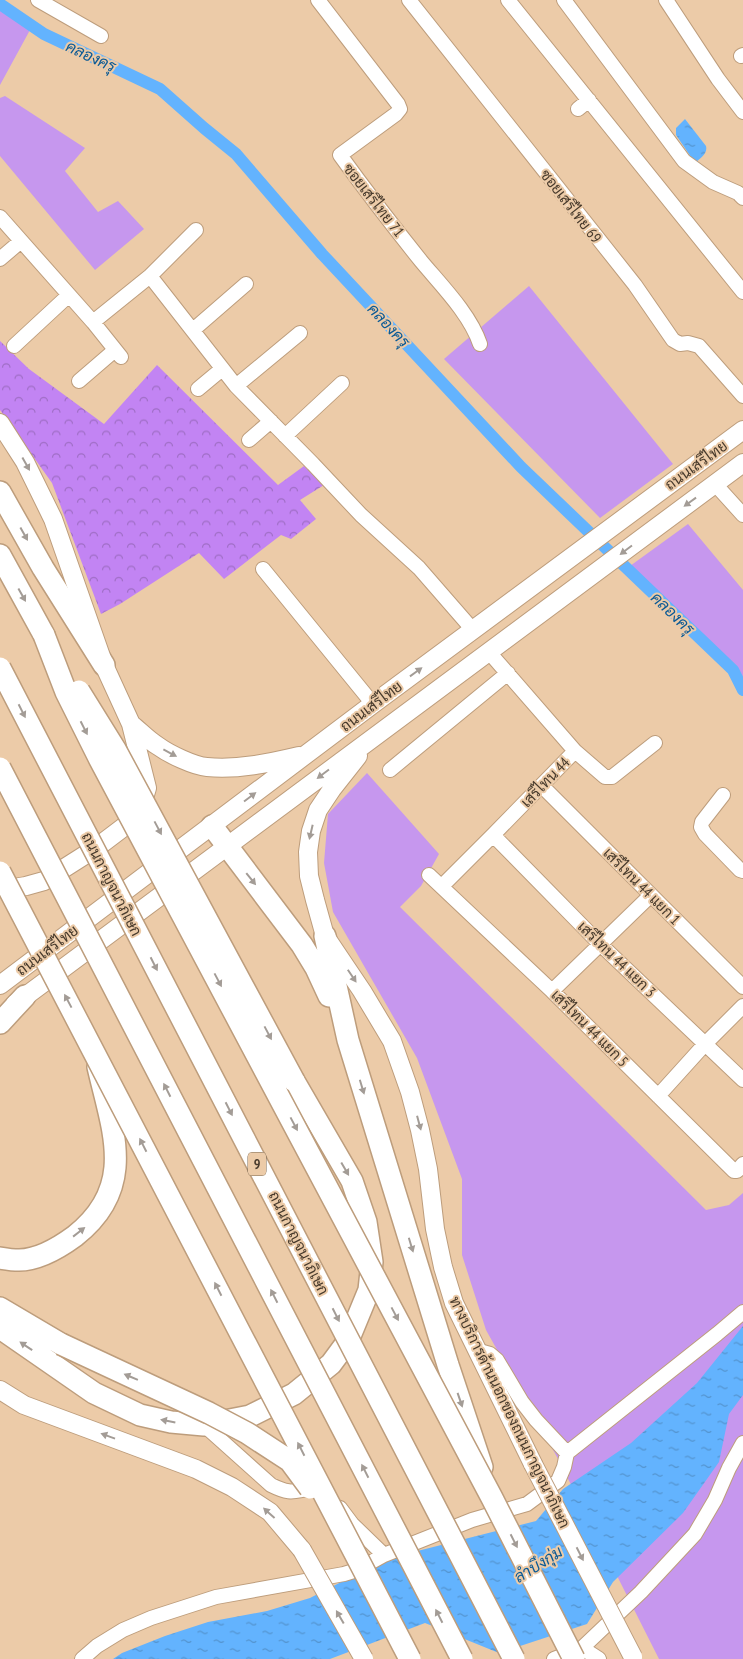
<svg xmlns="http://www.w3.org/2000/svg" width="743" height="1659" font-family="'PT Sans Narrow',Sarabun,sans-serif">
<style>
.green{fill:#c697ee}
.forest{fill:url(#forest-crowns)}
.water{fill:url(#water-ripples)}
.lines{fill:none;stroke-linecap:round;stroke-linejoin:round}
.canal{stroke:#63b3fe;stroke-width:12}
.minor-casing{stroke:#bd9d7c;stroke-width:16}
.major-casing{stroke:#bd9d7c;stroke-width:20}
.highway-casing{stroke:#bd9d7c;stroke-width:24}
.minor{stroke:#fff;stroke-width:14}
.major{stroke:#fff;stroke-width:18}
.highway{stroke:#fff;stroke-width:21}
.major-bridge-casing{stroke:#bd9d7c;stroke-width:20;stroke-linecap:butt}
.highway-bridge-casing{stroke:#bd9d7c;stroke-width:24;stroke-linecap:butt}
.major-bridge{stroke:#fff;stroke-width:18}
.highway-bridge{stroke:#fff;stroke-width:21}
.oneway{fill:#a39c96}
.labels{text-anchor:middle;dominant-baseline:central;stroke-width:4;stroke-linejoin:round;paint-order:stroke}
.shield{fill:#eccba8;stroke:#786651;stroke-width:1}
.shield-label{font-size:14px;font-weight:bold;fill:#473a2c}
.street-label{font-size:15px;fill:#473a2c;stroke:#eccba8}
.water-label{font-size:16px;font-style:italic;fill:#0b5a95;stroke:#eccba8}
</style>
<defs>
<pattern id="forest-crowns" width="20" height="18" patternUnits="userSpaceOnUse" patternTransform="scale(1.25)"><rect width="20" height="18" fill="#c284f3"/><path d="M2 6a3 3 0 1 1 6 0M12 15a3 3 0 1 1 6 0" fill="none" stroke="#9f6dc5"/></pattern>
<pattern id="water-ripples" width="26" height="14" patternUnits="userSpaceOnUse" patternTransform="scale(1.25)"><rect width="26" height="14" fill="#63b3fe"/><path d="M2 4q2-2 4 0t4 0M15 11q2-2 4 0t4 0" fill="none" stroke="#5393ce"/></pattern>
</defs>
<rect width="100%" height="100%" fill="#eccba8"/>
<path class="green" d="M0 10 30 30 0 85Z
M5 96 85 148 65 171 98 212 118 201 144 229 95 270 0 156V98Z
M529 286 673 464 600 518 444 359Z
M688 524 743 590V677L737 666 630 566Z
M367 773 439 854 421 886 400 907 706 1210 729 1205 743 1193V1659H659L557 1457 486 1330 462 1255V1179L417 1058 333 912 324 863 328 814Z"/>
<path class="forest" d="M0 341 29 369 104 424 157 365 278 485 304 466 324 485 300 500 316 519 291 539 281 535 224 579 199 553 120 604 101 614 52 483 0 410Z"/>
<path class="water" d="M685 119 706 146C708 154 700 158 695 163L676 135V128Z
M743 1326V1395L729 1414 719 1462 683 1513 613 1582 587 1624 499 1653 425 1623 330 1659H113L122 1653 165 1636 208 1622 267 1611 310 1598 386 1559 536 1521 563 1489 631 1443 697 1383Z"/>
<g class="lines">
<path class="canal" d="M0 4 44 34 160 89 204 128 236 154 322 254 521 467 733 670 743 690"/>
<defs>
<path id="minor" d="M38 0 101 36
M318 0 398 104 400 109 396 114 340 155C366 191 393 226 421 261 441 285 470 314 480 344
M409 0 635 285 673 340 680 344 688 343 699 346 743 396
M508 0 743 292
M564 0 684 161 713 182 738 193 743 198
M666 0 718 79 743 112
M741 56 743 55
M578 109 589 100
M0 217 93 322 121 357
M0 259 21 241
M150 276 236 386 313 464 361 515 419 568 473 630
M93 322 150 276 196 230
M193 330 246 284
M14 346 69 295
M79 381 115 350
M236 386 300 333
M198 389 222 369
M285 436 342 383
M249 440 271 421
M715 484 743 515
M263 569 373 704
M488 651 575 751 605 777H612L655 743
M390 770 508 673
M542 786 743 987
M723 795 702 822 701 827 705 834 740 870 743 871
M493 835 600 944 743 1080
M429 875 552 991 734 1171H737L743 1164
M442 886 493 835 575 751
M552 991 651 895
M658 1096 705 1044 743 1006
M476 1350 490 1354 497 1360 522 1402 536 1420 567 1453
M204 1425 271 1485C293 1496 294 1490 315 1488
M340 1508 352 1524 384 1555
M582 1648 599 1659
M82 1659 97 1646 123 1630 151 1618 216 1597 344 1574 357 1570 384 1555 472 1520 527 1504 558 1481 564 1467 567 1453 717 1334 743 1312
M554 1659 582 1648 641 1592 695 1534 715 1500 729 1468 743 1443"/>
<path id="major" d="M0 423 25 462 53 519 104 665 131 724 147 788 142 805 133 820 96 848 44 881 26 886 14 888 0 885
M131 724C140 731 148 740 158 746 169 754 194 766 207 767 238 770 269 763 299 756
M358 756 332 789 318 810 311 831 308 852 309 876 315 900 325 936 362 991 392 1041 410 1092 420 1130 428 1169 435 1229 443 1267 454 1303 533 1464
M0 985 373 704 743 430
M15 1004 743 463
M0 1390 24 1405 196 1469 232 1487 270 1512 302 1550"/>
<path id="highway" d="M0 492 43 568 104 665
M0 555 44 635
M212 826 302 945 316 968 329 996
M325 936 348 1040 448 1365 482 1467
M0 1023 25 996
M0 1258C6 1259 13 1260 19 1260 38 1260 60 1247 75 1236 137 1187 113 1132 98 1067
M0 1308 61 1344
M0 1328 94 1393 140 1415 171 1422 204 1425 250 1416 294 1394 331 1364 348 1341 369 1290 372 1262 366 1222 352 1181 294 1081"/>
</defs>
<use href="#minor" class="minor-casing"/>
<use href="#major" class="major-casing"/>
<use href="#highway" class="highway-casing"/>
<use href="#minor" class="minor"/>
<use href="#major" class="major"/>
<use href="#highway" class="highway"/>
<defs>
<path id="major-bridge" d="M533 1464 633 1657
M302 1550 364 1659"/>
<path id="highway-bridge" d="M44 635 66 692 99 758 492 1498 574 1659
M0 668 514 1659
M79 691 115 749 294 1081
M0 768 462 1659
M0 872 410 1659
M61 1344 209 1413 247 1433 290 1461 310 1488"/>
</defs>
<use href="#major-bridge" class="major-bridge-casing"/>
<use href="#highway-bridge" class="highway-bridge-casing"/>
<use href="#major-bridge" class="major-bridge"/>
<use href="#highway-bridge" class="highway-bridge"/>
</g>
<defs><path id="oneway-solid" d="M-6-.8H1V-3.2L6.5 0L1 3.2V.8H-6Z" transform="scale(1.25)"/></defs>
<g class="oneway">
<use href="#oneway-solid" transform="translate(26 464) rotate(61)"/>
<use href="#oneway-solid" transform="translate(690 502) rotate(144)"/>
<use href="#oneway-solid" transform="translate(24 534) rotate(61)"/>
<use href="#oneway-solid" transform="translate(626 550) rotate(143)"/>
<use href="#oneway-solid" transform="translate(22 595) rotate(61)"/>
<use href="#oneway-solid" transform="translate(416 672) rotate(-36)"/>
<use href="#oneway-solid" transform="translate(22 711) rotate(63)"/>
<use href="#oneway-solid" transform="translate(84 728) rotate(63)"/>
<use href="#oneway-solid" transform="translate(170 753) rotate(28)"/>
<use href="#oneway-solid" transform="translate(323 774) rotate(143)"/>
<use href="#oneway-solid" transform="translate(250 797) rotate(-37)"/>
<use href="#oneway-solid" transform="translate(158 828) rotate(62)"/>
<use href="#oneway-solid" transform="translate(311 832) rotate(103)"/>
<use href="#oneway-solid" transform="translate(251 879) rotate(51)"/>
<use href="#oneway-solid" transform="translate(154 964) rotate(63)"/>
<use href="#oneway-solid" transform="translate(352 976) rotate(56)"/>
<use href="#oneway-solid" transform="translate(218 980) rotate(62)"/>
<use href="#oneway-solid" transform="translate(68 1001) rotate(-118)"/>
<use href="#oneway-solid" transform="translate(268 1033) rotate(62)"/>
<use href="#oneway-solid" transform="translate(362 1087) rotate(73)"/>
<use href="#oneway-solid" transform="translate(167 1090) rotate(-117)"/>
<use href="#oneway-solid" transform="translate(229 1109) rotate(63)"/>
<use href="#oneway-solid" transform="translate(419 1123) rotate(75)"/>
<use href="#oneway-solid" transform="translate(294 1124) rotate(62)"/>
<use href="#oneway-solid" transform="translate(143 1145) rotate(-117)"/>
<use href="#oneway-solid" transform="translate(345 1169) rotate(60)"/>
<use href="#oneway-solid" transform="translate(79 1232) rotate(-38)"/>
<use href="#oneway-solid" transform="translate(411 1245) rotate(73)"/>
<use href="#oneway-solid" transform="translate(218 1289) rotate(-117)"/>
<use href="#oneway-solid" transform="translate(274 1296) rotate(-117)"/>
<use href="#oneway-solid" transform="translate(395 1314) rotate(62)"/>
<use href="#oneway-solid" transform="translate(336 1315) rotate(63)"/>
<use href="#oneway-solid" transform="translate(26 1346) rotate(-146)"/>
<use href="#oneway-solid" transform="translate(131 1377) rotate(-157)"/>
<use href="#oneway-solid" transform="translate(460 1400) rotate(71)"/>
<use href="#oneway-solid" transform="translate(168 1421) rotate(-169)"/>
<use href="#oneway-solid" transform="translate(108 1436) rotate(-160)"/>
<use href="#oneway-solid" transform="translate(301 1449) rotate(-117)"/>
<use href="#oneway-solid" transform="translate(365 1471) rotate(-117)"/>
<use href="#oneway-solid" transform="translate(269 1513) rotate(-138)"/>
<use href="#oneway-solid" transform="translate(514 1541) rotate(63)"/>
<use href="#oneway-solid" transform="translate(580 1554) rotate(63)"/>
<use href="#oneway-solid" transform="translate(439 1616) rotate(-117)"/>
<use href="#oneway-solid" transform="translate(340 1617) rotate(-120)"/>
</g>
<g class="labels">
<rect class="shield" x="248" y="1152.5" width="18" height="23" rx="4"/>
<g class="shield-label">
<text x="257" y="1164">9</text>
</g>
<g class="street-label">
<text transform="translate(374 200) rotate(52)">ซอยเสรีไทย 71</text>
<text transform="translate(571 206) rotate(52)">ซอยเสรีไทย 69</text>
<text transform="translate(696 465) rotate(-36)">ถนนเสรีไทย</text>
<text transform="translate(371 706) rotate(-37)">ถนนเสรีไทย</text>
<text transform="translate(545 782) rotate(-46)">เสรีไทน 44</text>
<text transform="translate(112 884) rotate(63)">ถนนกาญจนาภิเษก</text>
<text transform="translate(642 886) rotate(45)">เสรีไทน 44 แยก 1</text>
<text transform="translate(47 950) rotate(-37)">ถนนเสรีไทย</text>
<text transform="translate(617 959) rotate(44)">เสรีไทน 44 แยก 3</text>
<text transform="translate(590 1028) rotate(45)">เสรีไทน 44 แยก 5</text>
<text transform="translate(299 1243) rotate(63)">ถนนกาญจนาภิเษก</text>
<text transform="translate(510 1412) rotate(64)">ทางบริการด้านนอกของถนนกาญจนาภิเษก</text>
</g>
<g class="water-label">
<text transform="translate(91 56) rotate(25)">คลองครุ</text>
<text transform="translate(389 325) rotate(47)">คลองครุ</text>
<text transform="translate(673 613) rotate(44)">คลองครุ</text>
<text transform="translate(538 1564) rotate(-32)">ลำบึงกุ่ม</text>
</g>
</g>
</svg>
